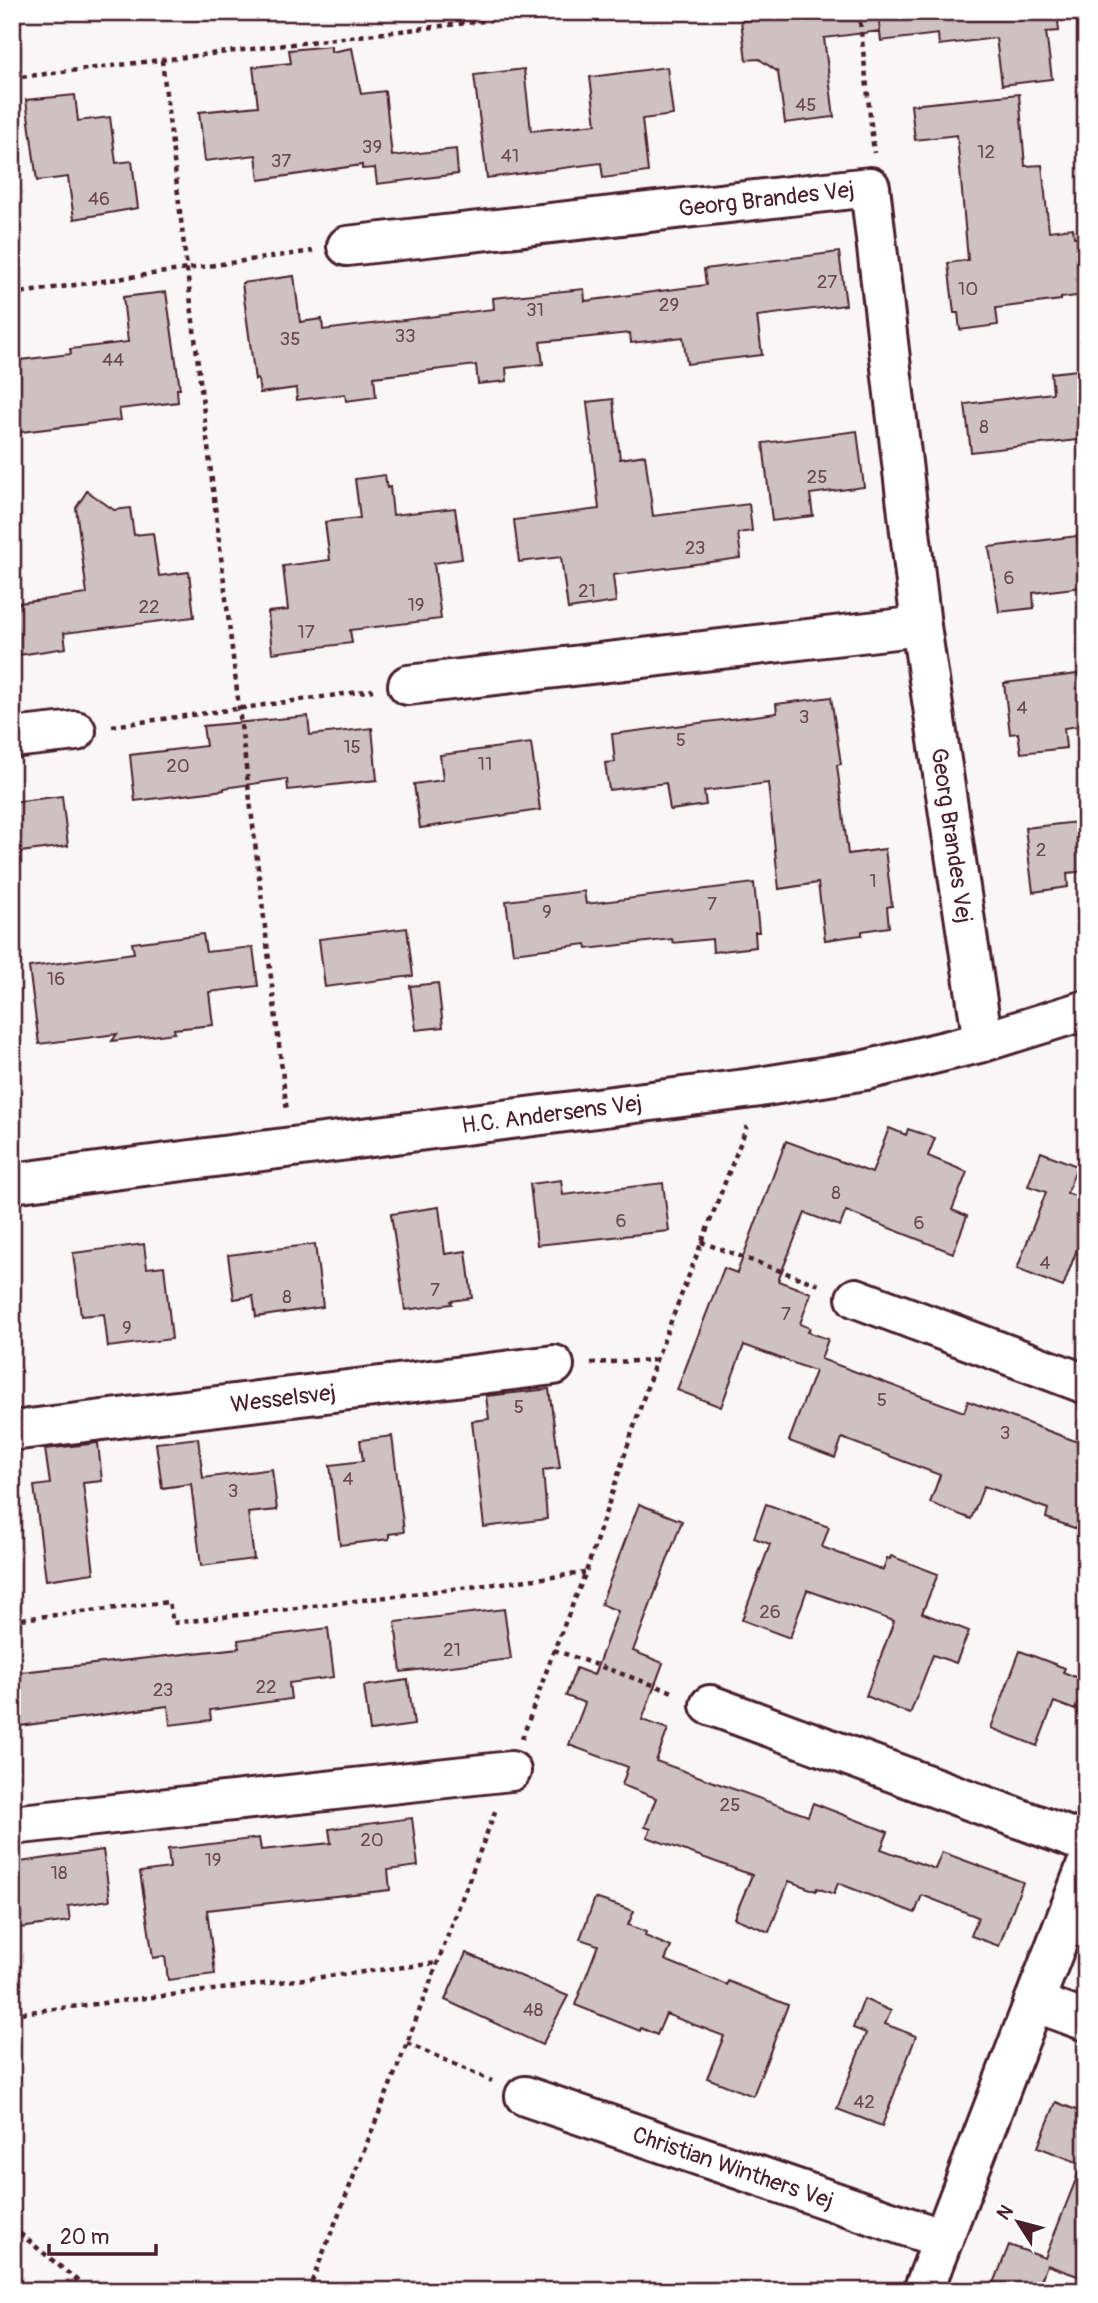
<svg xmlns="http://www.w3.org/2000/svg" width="1098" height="2303" font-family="Pangolin,sans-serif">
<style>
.building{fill:#cdc1c4;stroke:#4a1f2b;stroke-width:2}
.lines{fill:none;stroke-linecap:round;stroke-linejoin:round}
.minor-casing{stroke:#4a1f2b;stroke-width:44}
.tertiary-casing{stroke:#4a1f2b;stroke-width:44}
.path{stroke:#4a1f2b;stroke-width:4.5;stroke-dasharray:5 5;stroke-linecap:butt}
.minor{stroke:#fff;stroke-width:38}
.tertiary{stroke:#fff;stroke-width:38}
.labels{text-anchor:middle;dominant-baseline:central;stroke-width:5;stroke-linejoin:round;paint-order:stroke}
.number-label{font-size:19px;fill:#6b4851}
.street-label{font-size:23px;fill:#4a1f2b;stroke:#fff}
</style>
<rect width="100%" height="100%" fill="#f8f6f7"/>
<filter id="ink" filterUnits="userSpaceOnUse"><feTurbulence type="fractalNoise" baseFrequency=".0143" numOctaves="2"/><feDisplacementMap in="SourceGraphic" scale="14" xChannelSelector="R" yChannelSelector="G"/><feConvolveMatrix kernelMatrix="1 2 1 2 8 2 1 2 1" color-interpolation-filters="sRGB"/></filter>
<g filter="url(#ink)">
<path class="building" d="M810 12H1057L1059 31 1046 32 1052 79 1002 85 996 38 939 45 938 34 881 41 879 22 880 31 824 38 834 117 785 123 778 72 759 59 746 60 741 21Z
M331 46V52L352 48 361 94 385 91 392 156 456 149 458 174 377 184 375 168 362 169V165L259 180 256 155 205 161 199 112 258 106 253 67 291 63 289 50Z
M667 67 673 115 642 119 648 172 603 178 601 163 487 178 474 75 524 69 531 131 596 124 590 77Z
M1019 94 1025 166 1042 165 1049 231 1073 228 1074 237H1078L1085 295 1061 298V300L996 308 998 325 960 330 958 313H954L948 263 968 260 957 135 915 140 911 105Z
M75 95 78 121 110 117 116 163 132 161 138 208 74 219 68 177 37 181 26 100Z
M839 252 846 305 757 316 762 355 687 364 683 337 631 343 630 333 540 342 543 364 506 368 507 381 478 384 476 365 374 377 376 397 346 401 345 394 297 400 296 388 260 393 258 379 255 380 242 283 294 276 300 322 322 319 323 330 494 309 493 298 584 289 585 301 706 285 704 269Z
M166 292 180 389H177L178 402 119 409 121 420 12 433V361L71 354 70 349 128 342 123 297Z
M1086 369V439L971 452 965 404 1053 393 1051 373Z
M613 399 620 459 645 455 653 516 749 504 752 531 738 533 741 558 613 575 616 602 568 609 561 557 519 562 514 520 599 509 587 402Z
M857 431 864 487 810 494 813 516 772 521 763 443Z
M385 475 387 488 390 487 393 515 455 508 462 559 434 563 441 619 350 630 352 643 272 653 268 612 288 610 283 566 330 560 325 522 360 518 355 479Z
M87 491 114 510 130 508 134 535 153 533 159 576 189 572 194 617 64 633 66 648 12 656V604L87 594 76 508Z
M1077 536 1083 587 1033 593 1034 608 999 612 989 547Z
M1086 673V725L1064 728 1066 748 1021 753 1018 733 1010 734 1004 683Z
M831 697 841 764 837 765 848 854 885 849 892 906 887 907 889 927 862 931V935L825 940 818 883 779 889 768 783 704 791 706 805 670 810 666 783 609 790 605 763 615 762 612 734 777 713 776 704Z
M308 716 310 735 372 728 377 780 288 790 287 779 224 788V790L135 801 130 755 206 746 203 726Z
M531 743 540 810 420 828 414 784 443 780 440 755Z
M62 796 68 846 12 853V802Z
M1086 821V871L1067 873 1068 887 1033 892 1025 828Z
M754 883 759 932H755L756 947 713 952 712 939 673 943 672 939 587 949 586 944 513 953 506 901 584 891 586 904Z
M407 928 413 976 325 987 319 939Z
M203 934 206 952 253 947 258 986 209 992 213 1025 174 1029 175 1033 112 1041 117 1034 39 1044 29 967 134 953 132 943Z
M438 983 443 1027 416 1030 410 986Z
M889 1128 906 1135 908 1129 935 1138 928 1156 967 1172 952 1210 967 1216 953 1253 846 1211 840 1226 805 1213 778 1281 811 1293 800 1324 810 1328 808 1332 828 1339 821 1359 964 1412 968 1401 1086 1445V1532L1046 1518 1048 1509 984 1486 971 1519 930 1503 940 1475 842 1438 835 1458 789 1441 815 1371 744 1345 721 1407 677 1390 724 1268 737 1273 786 1141 872 1173Z
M1041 1152 1077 1166 1067 1193 1086 1200V1244L1080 1241 1063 1287 1017 1269 1046 1192 1028 1186Z
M561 1180 563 1195 663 1183 669 1231 537 1245 530 1184Z
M439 1207 445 1254 466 1251 472 1298 451 1301 452 1304 405 1310 391 1214Z
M144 1244 147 1268 164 1266 172 1339 108 1347 104 1314 81 1316 73 1253Z
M315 1244 323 1307 256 1317 253 1296 234 1299 228 1255Z
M549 1389 560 1468 543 1470 547 1519 484 1527 472 1421 489 1419 486 1396Z
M392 1436 404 1532 389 1534V1539L340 1545 330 1465 363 1461 360 1440Z
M198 1438 203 1478 272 1469 277 1510 248 1513 254 1559 201 1566 191 1484 162 1488 156 1443Z
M98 1443 102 1481 83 1483 94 1573 46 1580 34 1486 50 1484 45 1449Z
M639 1504 682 1521 633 1651 663 1663 642 1720 668 1729 656 1761 808 1816 813 1803 888 1832 881 1849 935 1869 942 1852 1023 1882 999 1946 971 1936 978 1917 922 1895 915 1913 838 1883 834 1894 817 1888 816 1891 789 1881 769 1932 734 1918 752 1875 647 1837 651 1829 645 1827 656 1798 622 1785 628 1767 569 1745 585 1703 566 1696 576 1668 594 1675 618 1611 601 1604Z
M766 1504 829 1527 822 1547 883 1570 887 1558 890 1559 891 1556 938 1574 922 1613 969 1631 956 1663 933 1655 910 1714 866 1696 894 1621 807 1590 790 1638 742 1620 770 1544 754 1538Z
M504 1609 511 1659 401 1672 395 1622Z
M328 1628 334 1677 289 1683 291 1699 210 1710 211 1720 170 1725 168 1706 12 1727V1673L239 1648 238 1640Z
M1020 1651 1065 1668 1063 1672 1085 1681 1075 1710 1054 1702 1037 1746 991 1728Z
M408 1680 414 1725 370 1731 364 1686Z
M412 1818 418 1866 388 1870 390 1890 207 1910 215 1974 168 1980 165 1956 153 1958 140 1872 170 1868 168 1849 259 1838 261 1850 331 1843 329 1829Z
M103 1850 110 1900 68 1906 70 1921 12 1929V1901L19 1900 13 1863Z
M595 1898 634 1911 628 1925 646 1932 645 1936 671 1947 665 1960 727 1985 728 1981 788 2005 753 2096 707 2078 724 2036 666 2014 657 2035 641 2028 640 2031 575 2005 598 1945 580 1939Z
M466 1953 568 1996 542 2045 445 2000Z
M864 1999 891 2011 885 2024 916 2036 882 2126 837 2109 866 2033 853 2028Z
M1056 2102 1086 2114V2279L1047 2265 1037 2291H991L1009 2245 1045 2258 1082 2164 1038 2147Z"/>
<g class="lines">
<defs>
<g id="minor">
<path id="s1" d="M347 246 870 187 921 626 983 1042"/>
<path d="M408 685 921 626"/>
<path d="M12 738 76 731"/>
<path d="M856 1298 1086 1384"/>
<path id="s2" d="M12 1431 554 1365"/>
<path d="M710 1705 1086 1843"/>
<path d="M12 1825 511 1771"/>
<path d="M1034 2002 1086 2021"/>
<path id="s3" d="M525 2096 943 2239"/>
<path d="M923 2291 1086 1867"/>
</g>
<g id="tertiary">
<path id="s4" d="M12 1183 753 1088 866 1070 983 1042 1086 1010"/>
</g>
</defs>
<use href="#minor" class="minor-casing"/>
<use href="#tertiary" class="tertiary-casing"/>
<path class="path" d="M859 12 874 153
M162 60 287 1112
M12 78 557 12
M12 294 313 251
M112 726 373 690
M701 1242 822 1286
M591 1363 656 1360
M12 1620 169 1602 173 1623 585 1573
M554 1650 676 1693
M522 1739 554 1650 586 1572 656 1360 747 1126
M12 2014 438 1963
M407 2043 492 2081
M12 2227 90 2291
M308 2291 407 2043 496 1809"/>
<use href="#minor" class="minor"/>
<use href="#tertiary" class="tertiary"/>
</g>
</g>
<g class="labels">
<g class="number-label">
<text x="806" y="105">45</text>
<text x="372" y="147">39</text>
<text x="986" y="152">12</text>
<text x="510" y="156">41</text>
<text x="281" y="161">37</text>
<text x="99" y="199">46</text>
<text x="827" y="282">27</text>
<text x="968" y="289">10</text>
<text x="669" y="305">29</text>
<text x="535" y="310">31</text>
<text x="405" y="336">33</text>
<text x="290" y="339">35</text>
<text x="113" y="360">44</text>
<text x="984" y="427">8</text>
<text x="817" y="477">25</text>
<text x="695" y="548">23</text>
<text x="1009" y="578">6</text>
<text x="587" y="591">21</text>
<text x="416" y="605">19</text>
<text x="149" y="607">22</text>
<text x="306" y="632">17</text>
<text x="1022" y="708">4</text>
<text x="804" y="717">3</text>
<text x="681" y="740">5</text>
<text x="352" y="747">15</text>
<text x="485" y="764">11</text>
<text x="178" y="766">20</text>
<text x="1041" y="850">2</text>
<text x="873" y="881">1</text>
<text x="712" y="904">7</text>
<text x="547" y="912">9</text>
<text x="56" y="979">16</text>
<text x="836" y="1193">8</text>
<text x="621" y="1221">6</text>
<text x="919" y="1223">6</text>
<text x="1045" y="1263">4</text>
<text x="435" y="1290">7</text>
<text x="287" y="1297">8</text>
<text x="786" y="1314">7</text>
<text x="127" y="1328">9</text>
<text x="882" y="1400">5</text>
<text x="519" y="1407">5</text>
<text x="1005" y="1433">3</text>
<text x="348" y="1479">4</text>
<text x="233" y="1491">3</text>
<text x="770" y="1612">26</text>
<text x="452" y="1650">21</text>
<text x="266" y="1687">22</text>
<text x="163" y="1690">23</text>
<text x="730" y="1805">25</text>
<text x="372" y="1840">20</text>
<text x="213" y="1860">19</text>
<text x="59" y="1873">18</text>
<text x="533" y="2010">48</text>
<text x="864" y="2102">42</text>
</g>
<g class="street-label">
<text stroke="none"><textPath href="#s1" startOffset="422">Georg Brandes Vej</textPath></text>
<text stroke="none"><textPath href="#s1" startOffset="1180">Georg Brandes Vej</textPath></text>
<text stroke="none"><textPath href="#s4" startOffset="544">H.C. Andersens Vej</textPath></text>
<text stroke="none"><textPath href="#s2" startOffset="273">Wesselsvej</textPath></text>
<text stroke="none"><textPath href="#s3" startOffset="220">Christian Winthers Vej</textPath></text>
</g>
</g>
<rect width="1098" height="2303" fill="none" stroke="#fff" stroke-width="42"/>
<rect x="21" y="21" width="1056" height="2261" fill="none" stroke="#4a1f2b" stroke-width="2.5" filter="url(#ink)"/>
<g transform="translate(1018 2222) rotate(306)" stroke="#ffffff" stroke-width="5" paint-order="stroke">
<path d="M0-5L12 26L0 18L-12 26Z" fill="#4a1f2b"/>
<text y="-10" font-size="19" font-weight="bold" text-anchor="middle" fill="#4a1f2b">N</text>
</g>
<path d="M49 2244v10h107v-10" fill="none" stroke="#4a1f2b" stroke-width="3.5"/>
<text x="60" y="2244" font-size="21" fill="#4a1f2b" stroke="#ffffff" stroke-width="5" paint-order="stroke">20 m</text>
</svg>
